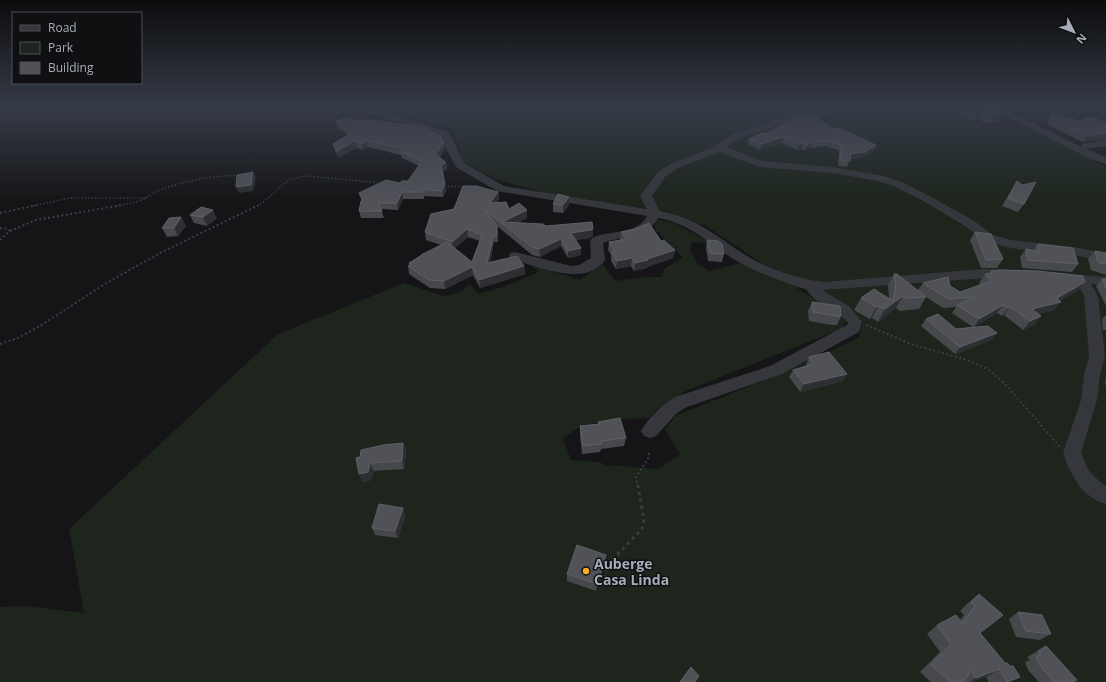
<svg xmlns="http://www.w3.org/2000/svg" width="1106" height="682" font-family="'Open Sans',sans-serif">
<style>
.green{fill:#1d251d}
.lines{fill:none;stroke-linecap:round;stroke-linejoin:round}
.path-far2{stroke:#3b3e43;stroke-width:1.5;stroke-dasharray:1.5 2;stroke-linecap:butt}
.path-far1{stroke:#3b3e43;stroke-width:2;stroke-dasharray:2 2.5;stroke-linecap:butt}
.path{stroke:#3b3e43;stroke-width:3;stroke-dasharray:3 4;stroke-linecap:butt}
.minor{fill:#35373c;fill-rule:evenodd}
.wall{fill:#46484c;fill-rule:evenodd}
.shaded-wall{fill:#2e2f32}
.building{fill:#515258;stroke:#5e6067}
.poi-dot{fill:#feac26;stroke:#101012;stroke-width:1.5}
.labels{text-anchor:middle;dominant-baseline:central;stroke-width:3;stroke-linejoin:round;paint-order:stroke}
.near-poi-label{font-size:14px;font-weight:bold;fill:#a6acb8;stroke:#101012;text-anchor:start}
</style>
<rect width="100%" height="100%" fill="#151517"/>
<path class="green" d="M373 106H978L955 114 985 127 1025 126 1106 167V682H0V607L26 606 84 613 69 529 278 334 404 283 443 296 461 292 470 284 478 294 503 287 539 272 528 263 547 270 580 280 603 264 615 281 647 277H662L664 269 683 257 655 229 656 219 676 224 711 243 692 242 690 250 697 263 709 271 740 263 792 284 804 293 829 307 847 320 841 329 688 390 659 408 649 418 622 419 582 425 563 439 571 460 599 462 611 467 610 465 659 469 680 454 665 430 675 416 775 376 859 338 862 322 821 292 763 264 706 226 669 212 544 193 496 179 463 162 454 130Z"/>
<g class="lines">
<path class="path-far2" d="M444 186 464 187
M33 206 69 198H146
M116 206C126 204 137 203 146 198 149 197 151 194 154 193 172 183 217 174 238 176
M257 206C278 194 280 178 307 176L382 183"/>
<path class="path-far1" d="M0 213 37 205
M0 228 8 229 10 231 0 240
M10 231 36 220 122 205
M866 325 911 344 967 360 988 369 1005 384 1060 447
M0 344 18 338 40 326 108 282 164 251 259 205
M638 487 636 477 648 459 649 453"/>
<path class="path" d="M604 578 608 564 642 529 644 520 638 486"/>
<path class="minor" d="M350 106H364L447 131 451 136 464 163 504 186 647 209 640 196 657 173 670 164 709 149 731 135 790 114 821 110 829 106H840L826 115 795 119 739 139 726 147 762 161 833 167 884 176 902 182 933 198 973 220 993 235 1011 240 1073 247 1106 253V261L1073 255 1010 248 985 241 965 226 925 202 894 186 878 181 833 173 760 167 719 152 678 168 665 177 652 196 660 211C701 218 720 241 754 260 775 271 801 279 824 282L982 269 1014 270 1016 273 1014 276 822 290 850 307 862 322 859 332 782 374 687 407 677 413 656 436 650 438 644 436 641 431C648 418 662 405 675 397L770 366 847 325 848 323C837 308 815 305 806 289L797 287C780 280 762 274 746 266 715 251 695 224 658 218 648 238 621 236 603 243L605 260C586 289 536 265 510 259L509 256 510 253 515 252 571 266 579 265 591 258 590 241 592 238C608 230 638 235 647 216L497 191 456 167 439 135 352 108Z
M987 106H999L1081 147 1082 144 1106 140V146L1086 149 1106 157V164L1088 158Z
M1063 273 1106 277V285L1091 284 1098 296 1105 356 1100 375 1097 400 1081 453 1086 465 1090 472 1098 480 1106 486V504L1099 502 1084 492 1078 484 1069 469 1063 453 1081 400 1084 375 1089 356 1084 296 1077 283 1058 280 1056 277 1058 274Z"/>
</g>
<path class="wall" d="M962 106H997L1001 120 988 124 978 119 972 121 958 113Z
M1052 113 1081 121 1082 120 1106 123V139L1083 142 1047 124 1048 119Z
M792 118 831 128 876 145 874 151 862 158 850 159 847 167 838 166 839 150 824 146 811 148 805 150 801 149 797 150 782 143 760 150 748 144 749 139 765 134 791 121Z
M352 120 444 143 445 149 440 157 446 163 447 169 443 171 446 191 443 197 424 196V199H403L398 210 381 209 384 218H361L359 211 362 201 359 193 408 181 419 166 402 158 401 155 368 147 363 150 356 148 339 158 335 151 333 144 349 135 338 128 336 121Z
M1017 181 1022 185 1024 204 1018 212 1002 206Z
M498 192 499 199 496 202 527 218 517 223 546 226 593 229V236L590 238 576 240 581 248V255L568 258 561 246 540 257 532 255 496 225 497 226 498 242H494L490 263 524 266 525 274 480 288 473 275 445 289 430 288 409 274 408 266 409 265V263L421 256V255L441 245 426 240 425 232 454 209ZM468 237 480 241 472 262 455 248Z
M553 204 569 205 563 213 553 212Z
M190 215 217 218 207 226 194 223Z
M181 217 186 226 178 236 167 237 162 228Z
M621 232 661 241 675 250 673 258 647 267V268L634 271 631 266 616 269 611 261V255L608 250 609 242 620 240Z
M975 232 1003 259 997 268H981L970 240Z
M707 240 724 254 722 262 708 261 706 248Z
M1038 244 1078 264 1072 272 1022 268 1020 257 1026 249 1033 250Z
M1095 251 1106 253V275L1091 270 1088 259Z
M991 271 1085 282 1078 290 1060 301 1054 310 1039 314 1041 316 1035 324 1023 330 1004 315 1002 316 997 313 974 327 997 333 991 340 955 354 921 326 926 319 956 329 973 327 952 313 956 307 943 308 926 297 919 309 900 311 896 308 878 322 872 318 870 319 854 310 861 298H889L888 286 894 274 918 290 923 283 950 286 960 292 981 284 979 283 985 274H989Z
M1102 279H1106V306L1096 286Z
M812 302 841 316 837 325H832L809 321 808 311Z
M1106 315V330H1103L1102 319Z
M809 357 847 374 843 381 800 392 789 377 793 370 806 366V365Z
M1106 375V385H1105Z
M598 422 626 438 624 446 601 449 600 452 582 454 580 435V426L598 424Z
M403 443 406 451 404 469 374 471 371 480 363 482 356 458Z
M403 508 405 516 398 538 375 535 372 528Z
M605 562 596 591 567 581V574Z
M979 594 980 633 1011 682H989L986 677 972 682H931L920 672 940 652 927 634 937 625 960 620 964 615 960 611 968 603Z
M1018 612 1051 634 1040 640 1016 637 1009 619Z
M1046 646 1073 682H1039L1028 670 1025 662 1030 660 1027 657Z"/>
<path class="shaded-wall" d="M983 109 978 119 972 121 977 111Z
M1006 110 1001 120 988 124 993 114Z
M1106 133V139L1083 142 1087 136Z
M783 137 782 143 760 150 762 144Z
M355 141 356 148 339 158 337 151Z
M367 141 368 147 363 150 362 144Z
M813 142 811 148 805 150 807 145Z
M444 143 445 149 437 161 436 154Z
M803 143 801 149 797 150 799 144Z
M876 145 874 151 862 158 849 159 851 154Z
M446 163 447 169 442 171 441 165Z
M253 172 256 178 253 191 239 193 236 187Z
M445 184 446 191 443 197 442 191Z
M402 192 403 199 398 210 397 203Z
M498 192 499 199 491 210 490 203Z
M569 197V205L563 213V205Z
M213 210 217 218 207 226 203 217Z
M527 210V218L507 227 502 222Z
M181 217 186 226 178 236 174 228Z
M467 229 468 237 453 249 452 242Z
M593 229V236L590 238 571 240V233Z
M494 235V242L488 271 487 263Z
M561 239V246L540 257 539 249Z
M581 248V255L568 258V251Z
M675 250 673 258 647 267V268L634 271 635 263Z
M632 258 631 266 616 269 617 261Z
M524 266 525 274 480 288 479 280Z
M472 267 473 275 445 289 444 281Z
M1085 282 1078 290 1057 303 1061 302 1054 310 1026 318 1032 309 1057 298Z
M903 296 896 308 878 322 885 309Z
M1003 305 997 313 974 327 979 319Z
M878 306 872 318 870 319 876 307Z
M1010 307 1004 315 1002 316 1008 308Z
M1041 316 1035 324 1023 330 1030 321Z
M997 333 991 340 955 354 960 347Z
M847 374 843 381 800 392 804 384Z
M403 443 406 451 404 469 402 461Z
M370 463 374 471 371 480 363 482 359 474Z
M403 508 405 516 398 538 395 531Z
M606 555 605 562 596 591 597 584Z
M999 669 986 677 972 682H969L976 678Z
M1020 677 1011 682H1007Z"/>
<path class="building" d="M967 106H997L1006 110 993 114 983 109 977 111Z
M812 113 831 128 841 129 876 145 865 152 851 154 850 161 840 160 841 145 826 141 813 142 807 145 803 143 799 144 783 137 762 144 749 139 762 133 765 134 780 126 795 120 792 118 797 115Z
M1052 113 1082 122V120L1084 119 1093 117 1106 123V133L1087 136 1050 118Z
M349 117 352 120H373L426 128 440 136 444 143 436 154 446 163 441 165 445 184 442 191 423 189 422 192H402L397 203H378L382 211H359L361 201H363L359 193 386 180 400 183 402 181H408L422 161 400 152 405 149 367 141 362 144 355 141 337 151 333 144 353 132 336 121Z
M253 172 251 185 236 187 237 175Z
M1017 181 1022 185 1036 182 1024 204 1008 198Z
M463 186H476L498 192 490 203 506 202 509 209 519 203 527 210 502 222 543 224 546 226 592 222 593 229 591 230 571 233 581 248 568 251 561 239 539 249 532 247 485 210 497 226V235H494L487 263 517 256 524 266 479 280 472 267 444 281 429 280 408 266 411 264 409 263 422 255H421L447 242 472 262 482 235 467 229 452 242 425 232 431 214 454 209Z
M558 194 569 197 563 205 553 204Z
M201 207 213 210 203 217 190 215Z
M181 217 174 228H162L169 218Z
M649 223 661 241 664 240 675 250 647 259 648 260 635 263 632 258 617 261 612 253 615 252 609 242 627 239 621 232 635 229Z
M975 232 991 234 1003 259 986 260Z
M707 240 718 241 722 244 724 254 710 253Z
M1038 244 1073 248 1078 264 1028 260 1026 249 1038 252Z
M1095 251 1106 253V264L1098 262Z
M999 270 1038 271 1083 276 1085 282 1057 298 1061 302 1032 309 1041 316 1030 321 1010 307 1008 308 1003 305 979 319 957 305 975 297 948 299 923 283 948 277 950 286 960 292 992 281 985 274 992 273 991 271Z
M894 274H897L926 297 907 298 903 296 885 309 878 306 876 307 861 298 874 289 893 301 896 284Z
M1102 279H1106V288Z
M812 302 840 306 841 316H836L813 312Z
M938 314 956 329 988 326 997 333 960 347 926 319Z
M829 352 847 374 804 384 793 370 814 364 809 357Z
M620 418 626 438 601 441V444L583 446 580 426 599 424 598 422Z
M403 443 402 461 370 463 368 472 359 474 356 458 360 457 361 450 383 445Z
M379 504 403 508 395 531 372 528Z
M577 545 606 555 597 584 567 574Z
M979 594 1003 615 980 633 1005 663H1007L1010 666H1013L1020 677 1007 682 999 669 976 678 971 671 963 682H951L931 665 951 644 937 625 956 615 962 623 975 606 971 602Z
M1018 612 1042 615 1051 634 1026 631Z
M1046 646 1077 680 1073 682H1054L1039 664 1036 656 1040 654 1038 651Z
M691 667 699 676 695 682H680Z"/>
<linearGradient id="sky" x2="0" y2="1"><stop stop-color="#0c0c0d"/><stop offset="0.53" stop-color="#353b47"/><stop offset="1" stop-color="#353b47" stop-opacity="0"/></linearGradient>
<rect width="1106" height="201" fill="url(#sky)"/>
<circle class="poi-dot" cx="586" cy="571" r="4"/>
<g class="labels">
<g class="near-poi-label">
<text x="594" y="563">Auberge<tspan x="594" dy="16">Casa Linda</tspan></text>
</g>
</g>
<rect x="12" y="12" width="130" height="72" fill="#101012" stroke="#4c4e54"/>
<rect x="20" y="25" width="20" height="6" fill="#35373c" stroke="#4c4e54"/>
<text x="48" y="32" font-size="12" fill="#a6acb8">Road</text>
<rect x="20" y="42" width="20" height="12" fill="#1d251d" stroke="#4c4e54"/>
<text x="48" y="52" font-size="12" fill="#a6acb8">Park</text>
<rect x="20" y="62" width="20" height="12" fill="#515258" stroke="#4c4e54"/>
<text x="48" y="72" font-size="12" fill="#a6acb8">Building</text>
<g transform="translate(1074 32) rotate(132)" stroke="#101012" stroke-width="3" paint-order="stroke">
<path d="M0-3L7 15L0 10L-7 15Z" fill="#a6acb8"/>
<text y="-6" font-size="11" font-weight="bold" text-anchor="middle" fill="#a6acb8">N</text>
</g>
</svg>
